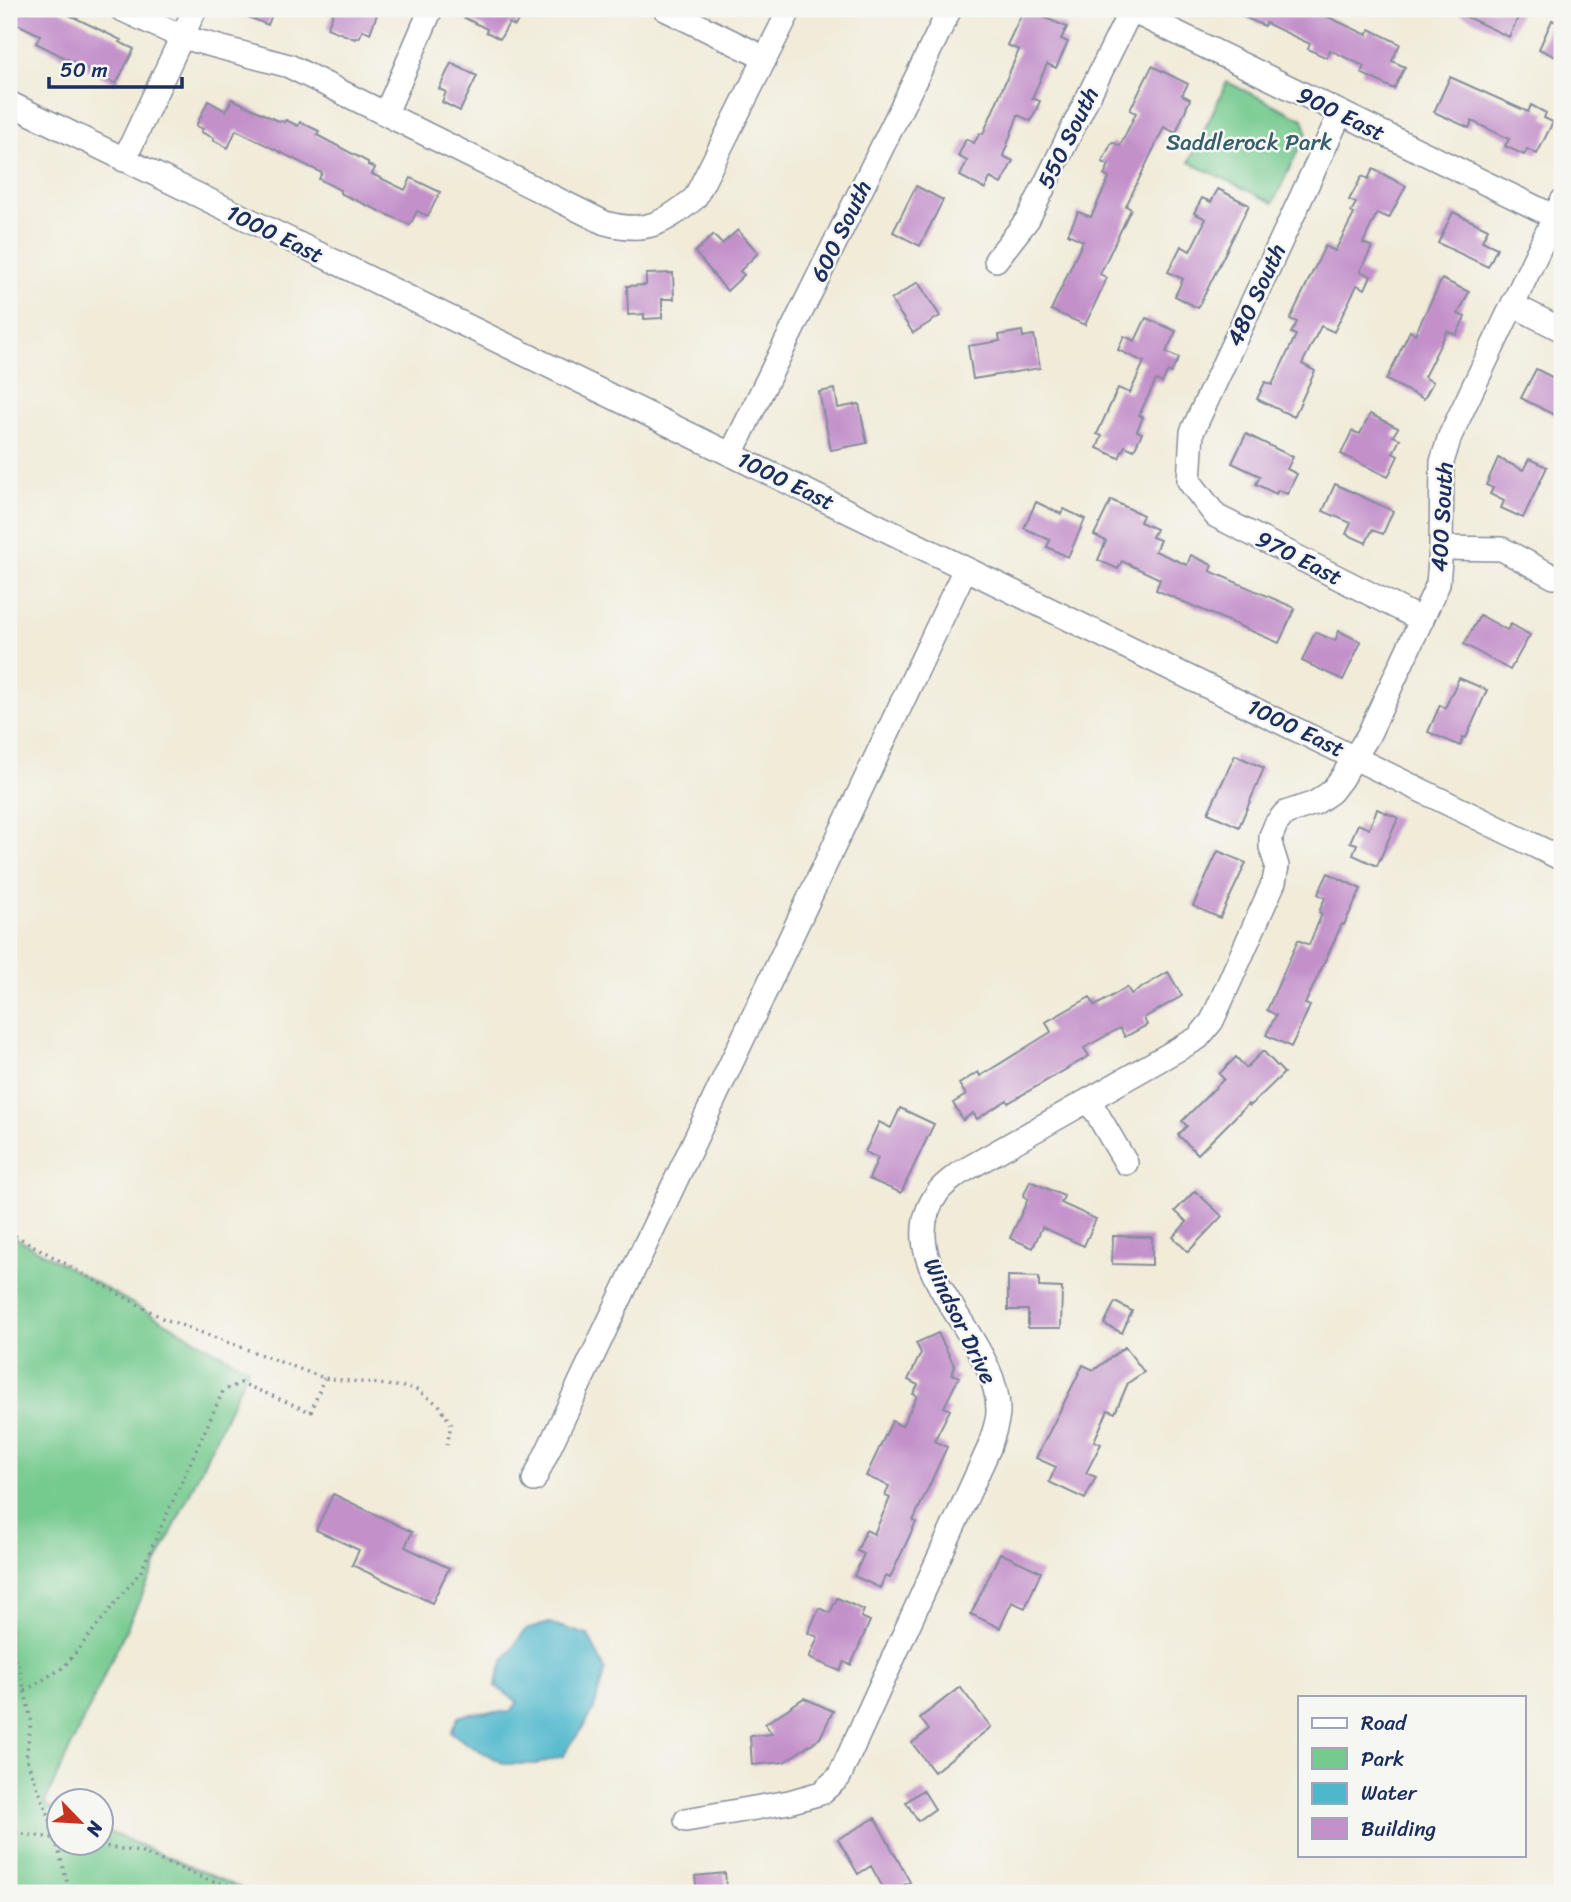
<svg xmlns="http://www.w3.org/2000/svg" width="1571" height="1902" font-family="Sriracha,sans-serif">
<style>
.green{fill:#75ca8e;stroke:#487c76;stroke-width:2}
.water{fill:#4eb7cc;stroke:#347395;stroke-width:2}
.building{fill:#c390ca}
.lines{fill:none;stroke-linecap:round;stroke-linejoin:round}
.minor-casing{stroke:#868d9b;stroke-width:26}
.path{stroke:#868d9b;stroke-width:3.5;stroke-dasharray:2 5;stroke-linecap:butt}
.minor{stroke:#fff;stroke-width:23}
.labels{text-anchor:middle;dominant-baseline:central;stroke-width:5;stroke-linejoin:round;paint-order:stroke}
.street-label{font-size:23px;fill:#1b2f5e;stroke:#f6f6f2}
.park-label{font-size:23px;fill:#365e6c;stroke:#f6f6f2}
</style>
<rect width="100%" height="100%" fill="#f6f6f2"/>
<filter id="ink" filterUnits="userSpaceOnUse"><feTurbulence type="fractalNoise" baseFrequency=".0143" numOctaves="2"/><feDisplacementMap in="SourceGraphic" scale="14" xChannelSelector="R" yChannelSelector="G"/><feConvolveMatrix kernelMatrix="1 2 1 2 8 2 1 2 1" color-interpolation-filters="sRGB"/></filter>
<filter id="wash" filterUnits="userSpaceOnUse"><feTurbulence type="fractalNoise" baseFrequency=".00686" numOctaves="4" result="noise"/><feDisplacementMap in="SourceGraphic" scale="28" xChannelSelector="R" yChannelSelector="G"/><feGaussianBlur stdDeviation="1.57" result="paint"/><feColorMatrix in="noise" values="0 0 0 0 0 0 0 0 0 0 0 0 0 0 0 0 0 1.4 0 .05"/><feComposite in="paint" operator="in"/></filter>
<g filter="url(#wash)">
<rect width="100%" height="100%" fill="#f1ebd8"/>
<path class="green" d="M1227 82 1303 119 1307 132 1273 203 1189 162Z
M9 1234 248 1369 44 1804 59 1811 60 1842H102V1829L252 1893H9Z"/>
<path class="water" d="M549 1623 588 1635 605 1670 593 1712 563 1756 537 1764H505L467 1744 451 1732 458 1717C475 1710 492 1713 510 1712L518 1702 495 1686 503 1662 525 1630Z"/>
<g id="blocks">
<path class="building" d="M9 9H57L121 40 119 42 134 49 116 84 36 43 40 35 9 20Z
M228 9H274L268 25Z
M335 9H379L370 33 363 30 359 38 356 37 355 39 327 28Z
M447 9H524L515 26 509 23 500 39 486 32 487 29Z
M1024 9 1067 27 1061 39 1068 42 1056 68 1047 64 1032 98 1040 101 1031 121 1018 115 1003 156 1013 161 1001 184 990 178 985 189 960 176 967 161 958 156 966 139 974 143 980 133 983 134 1019 50 1007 45Z
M1227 9H1311L1367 35 1370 29 1400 44 1392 61 1405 67 1394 89 1361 73 1364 66 1330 50 1327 58 1308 49 1310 44 1266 23 1264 26Z
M1450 9H1522L1509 37Z
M1552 20 1562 25V60L1539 49Z
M451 63 477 76 460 111 442 102 446 92 439 89Z
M1152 66 1188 84 1182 95 1190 99 1176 133 1164 127 1126 206 1131 209 1100 274 1107 278 1085 325 1051 310 1083 241 1068 234 1078 212 1091 217 1109 178 1104 175 1109 165 1102 162 1112 142 1120 146 1136 113 1130 110Z
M1450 77 1528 112 1531 105 1546 113 1544 118 1553 122 1537 154 1527 149 1524 155 1505 146 1509 139 1472 121 1469 128 1434 112Z
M232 99 276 120 284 122 286 120 298 126 300 122 319 131 317 135 368 162V165L375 168 372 174 405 190 411 178 440 192 428 216 417 211 410 225 340 193V190L319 179 322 173 236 130 228 148 213 140 214 138 201 132 203 129 196 126 208 101 226 111Z
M1373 169 1406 186 1389 218 1377 213 1363 243 1372 247 1360 271 1371 276 1365 289 1357 285 1334 332 1321 326 1302 364 1315 371 1294 417 1257 399 1265 382 1272 385 1296 335 1291 333 1297 322 1290 319 1325 246 1335 251 1354 214 1351 212 1356 203 1349 200 1362 176 1368 179Z
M916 186 943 200 920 246 893 232Z
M1218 189 1249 205 1198 308 1175 296 1183 279 1168 272 1181 246 1190 251 1206 219 1194 213 1202 198 1211 202Z
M1453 212 1488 229 1482 241 1497 248 1488 267 1438 243Z
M738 230 758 253 740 271 744 275 727 291 695 252 713 235 722 244Z
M673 273 674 299H662V318L644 319V314L628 315 627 286 646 285V274Z
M1442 279 1469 292 1458 314 1465 317 1456 335 1447 331 1424 377 1433 382 1424 399 1386 380 1410 331 1415 334Z
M918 282 940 316 913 333 891 300Z
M1146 318 1176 331 1166 352 1179 358 1171 373 1168 371 1162 383 1156 380 1139 415 1143 417 1137 431 1142 433 1134 450 1125 446 1119 458 1097 448 1102 436 1097 434 1118 388 1130 393 1144 362 1118 350 1124 336 1135 341Z
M1022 331 1023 337 1034 335 1040 368 973 379 968 346 1000 341 999 335Z
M1536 369 1562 382V419L1521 398Z
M835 389 838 408 859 404 867 443 831 450 819 392Z
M1370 414 1398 428 1393 436 1400 439 1393 453 1398 456 1388 477 1341 454 1352 431 1360 434Z
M1246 434 1293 457 1287 469 1297 474 1287 494 1278 490 1276 494 1256 484 1260 476 1232 463Z
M1498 458 1523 470 1529 459 1547 467 1523 518 1501 508 1504 501 1490 494 1493 488 1486 485Z
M1335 484 1393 511 1383 534 1372 530 1366 543 1346 534 1351 523 1323 511Z
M1111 500 1143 515 1140 522 1156 529 1152 537 1160 540 1155 551 1187 565 1191 555 1212 565 1210 571 1295 608 1279 643 1156 590 1160 579 1122 561 1118 569 1098 560 1106 541 1094 535Z
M1036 502 1061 514 1064 509 1085 519 1068 557 1047 547 1050 540 1024 528Z
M1480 615 1507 630 1511 624 1530 635 1510 670 1464 644Z
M1339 631 1361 642 1343 680 1302 661 1315 632 1335 641Z
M1459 678 1487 690 1466 738 1463 737 1460 746 1428 732 1440 705 1445 708Z
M1235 755 1264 768 1239 827 1208 813Z
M1377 809 1398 818 1377 866 1353 855 1357 844 1350 842 1358 824 1369 829Z
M1218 851 1246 863 1220 918 1193 906Z
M1328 873 1361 889 1344 925 1342 924 1305 1004 1310 1006 1291 1047 1266 1035 1276 1015 1267 1010 1298 940 1309 945 1322 914 1319 912 1325 898 1318 894Z
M1168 972 1182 996 1144 1018 1147 1025 1125 1037 1120 1028 1084 1048 1089 1056 1008 1103 1007 1100 977 1119 973 1113 963 1120 953 1103 966 1095 959 1084 978 1072 980 1076 1051 1032 1046 1022 1090 997 1095 1006 1127 987 1131 994Z
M1263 1051 1284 1073 1250 1106 1248 1104 1198 1154 1178 1135 1187 1126 1182 1121 1224 1079 1219 1074 1236 1057 1246 1068Z
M900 1108 934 1124 901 1193 869 1179 878 1158 865 1152 879 1122 891 1128Z
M1030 1181 1064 1196 1061 1203 1096 1219 1084 1246 1042 1227 1033 1248 1010 1238 1028 1199 1023 1197Z
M1195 1191 1222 1216 1188 1252 1173 1237 1187 1222 1175 1211Z
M1113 1236 1152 1237V1265L1112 1264Z
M1008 1276 1039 1277V1287L1062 1288 1061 1328H1028V1310H1008Z
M1115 1302 1132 1311 1122 1333 1104 1324Z
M938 1333 955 1367 952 1374 959 1377 944 1407 950 1410 934 1441 947 1447 913 1521 916 1522 890 1578 885 1576 880 1588 854 1576 864 1554 857 1551 866 1530 874 1534 890 1498 885 1496 889 1486 866 1476 892 1421 902 1426 917 1396 913 1394 918 1385 908 1380 921 1353 916 1343Z
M1125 1347 1144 1372 1128 1383 1115 1413 1108 1410 1094 1441 1101 1444 1086 1473 1096 1477 1085 1499 1049 1482 1056 1467 1036 1458 1083 1365 1094 1370Z
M333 1494 412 1532 405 1547 449 1568 432 1603 352 1565 359 1550 316 1530Z
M1000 1553 1041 1572 1025 1608 1012 1602 1000 1628 971 1614Z
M837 1598 864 1610 861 1617 870 1621 851 1665 844 1662 840 1671 809 1658 818 1637 808 1633 819 1608 830 1613Z
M960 1687 991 1727 934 1772 912 1743 929 1730 920 1718Z
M804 1698 833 1711 820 1738 784 1762 752 1765 750 1736 772 1734 765 1724Z
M923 1790 935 1809 918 1821 906 1802Z
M875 1818 910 1882 889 1893H886L871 1866 858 1874 838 1839Z
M725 1873 727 1893H697L695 1876Z"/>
</g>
</g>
<g filter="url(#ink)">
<use href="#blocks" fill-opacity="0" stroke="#868d9b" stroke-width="2"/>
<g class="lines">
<defs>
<path id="minor" d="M121 9 182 37 289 66 605 223C646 234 663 224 695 198L790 9
M665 9 765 58
M1128 9 1555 217
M9 103 1562 859
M386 113 431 9
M1340 114 1192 432 1189 481 1216 516 1422 620
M124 160 195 9
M996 260 1028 219 1131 10
M1513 305 1562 330
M731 454 950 9
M1441 548 1502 549 1554 577
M1089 1100 1126 1163
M534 1480 965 569
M686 1820 789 1802 821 1793 839 1777 989 1448C992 1437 998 1423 998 1412 1000 1337 884 1265 938 1192 943 1185 951 1180 958 1174L1198 1038 1212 1021 1274 882 1277 866 1271 847V836L1276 824 1285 813 1315 803 1331 792 1341 779 1368 736 1438 584 1441 548 1442 462 1450 436 1562 201"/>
</defs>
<use href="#minor" class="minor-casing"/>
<path class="path" d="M9 1232 162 1318 324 1378 414 1388 439 1405 451 1424 447 1446
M9 1655 18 1661 31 1720 26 1758 51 1822 70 1893
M25 1691 64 1667 141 1571 223 1391 241 1383 311 1412 324 1378
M9 1832 60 1839
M79 1842 140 1852 211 1881 270 1893"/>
<use href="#minor" class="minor"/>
</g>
</g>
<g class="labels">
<g class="street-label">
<text transform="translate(1341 114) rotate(26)">900 East</text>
<text transform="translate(1068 138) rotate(-64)">550 South</text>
<text transform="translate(841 231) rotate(-64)">600 South</text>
<text transform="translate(275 234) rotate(26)">1000 East</text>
<text transform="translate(1256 295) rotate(-65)">480 South</text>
<text transform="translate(786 481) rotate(26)">1000 East</text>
<text transform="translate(1442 517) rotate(-87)">400 South</text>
<text transform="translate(1299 558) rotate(27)">970 East</text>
<text transform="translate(1296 728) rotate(26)">1000 East</text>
<text transform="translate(960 1321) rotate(64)">Windsor Drive</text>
</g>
<g class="park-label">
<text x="1249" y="142">Saddlerock Park</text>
</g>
</g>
<rect width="1571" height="1902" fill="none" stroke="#f6f6f2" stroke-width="35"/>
<rect x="1298" y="1696" width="228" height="161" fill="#f6f6f2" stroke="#9ea6b7" stroke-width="2"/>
<rect x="1312" y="1718" width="35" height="10" fill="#ffffff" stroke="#9ea6b7" stroke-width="2"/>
<text x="1361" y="1730" font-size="21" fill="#1b2f5e">Road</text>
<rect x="1312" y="1748" width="35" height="21" fill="#75ca8e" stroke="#9ea6b7" stroke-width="2"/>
<text x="1361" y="1766" font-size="21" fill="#1b2f5e">Park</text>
<rect x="1312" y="1783" width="35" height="21" fill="#4eb7cc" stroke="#9ea6b7" stroke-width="2"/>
<text x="1361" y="1800" font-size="21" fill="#1b2f5e">Water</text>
<rect x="1312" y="1818" width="35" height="21" fill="#c390ca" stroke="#9ea6b7" stroke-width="2"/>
<text x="1361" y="1836" font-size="21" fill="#1b2f5e">Building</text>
<g transform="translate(80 1822) rotate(115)"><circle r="33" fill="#f6f6f2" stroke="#9ea6b7" stroke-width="2"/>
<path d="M0-5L12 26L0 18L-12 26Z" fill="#c8321e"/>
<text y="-10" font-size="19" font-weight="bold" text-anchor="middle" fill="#1b2f5e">N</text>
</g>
<path d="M49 77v10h133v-10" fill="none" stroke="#1b2f5e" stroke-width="3.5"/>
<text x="60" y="77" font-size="21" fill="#1b2f5e" stroke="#f6f6f2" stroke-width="5" paint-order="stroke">50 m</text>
</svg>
